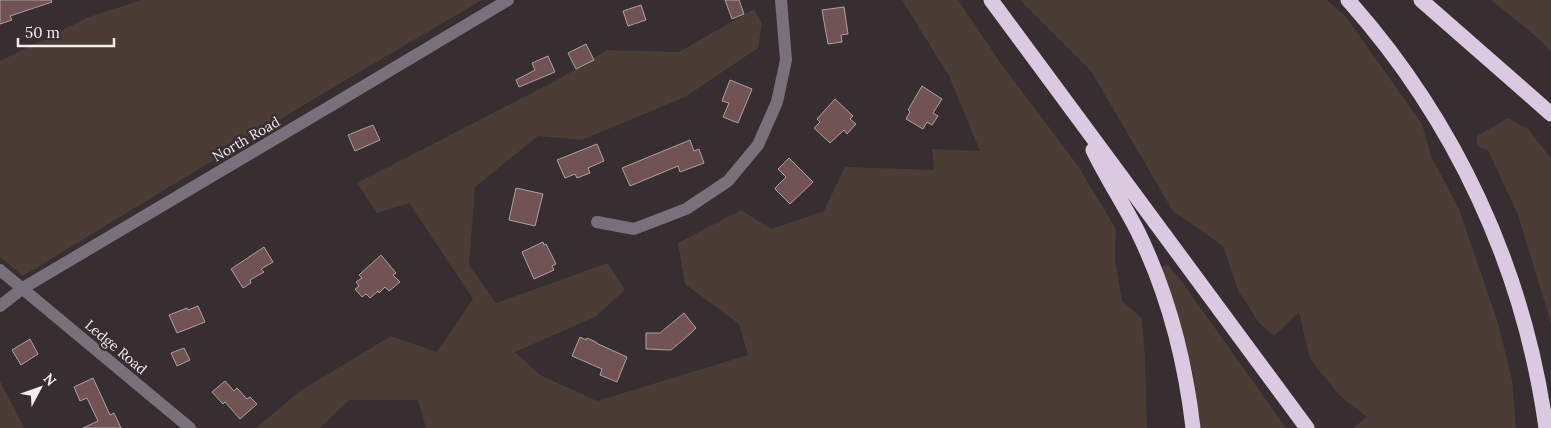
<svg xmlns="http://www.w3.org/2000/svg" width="1551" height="428" font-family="Lora,serif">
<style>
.green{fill:#4b3c35}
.building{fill:#715354;stroke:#aea1a2}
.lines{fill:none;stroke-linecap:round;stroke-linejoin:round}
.minor{stroke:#78717b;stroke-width:12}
.highway{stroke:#dbc9e2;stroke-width:15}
.labels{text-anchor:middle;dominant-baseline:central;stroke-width:5;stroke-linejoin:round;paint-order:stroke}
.street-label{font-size:14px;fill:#f3edef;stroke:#372e32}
</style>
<rect width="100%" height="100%" fill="#372e32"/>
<path class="green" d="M142 0H482L322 94 23 276 0 257V61L89 17Z
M902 0H958L1002 65 1078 166 1116 229 1115 259 1122 301 1142 318 1145 359 1147 428H426L418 400H349L320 428H256L300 391 391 336 437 352 473 299 409 203 377 213 357 183 557 80 607 50 679 52 754 9 762 23 758 48 685 97 582 140 538 136 475 187 469 265 496 303 608 263 625 290 595 317 515 352 540 375 597 401 748 355 739 324 685 284 678 243 741 210 771 229 824 211 845 167 934 170 932 149 980 151 949 76Z
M1020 0H1327L1346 17 1422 124 1431 156 1459 209 1498 323 1512 380 1516 428H1353L1367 417 1340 396 1310 359 1299 312 1274 336 1259 323 1238 290 1223 246 1173 211 1091 71Z
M1491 0H1551V52L1538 38Z
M1508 118 1528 129 1551 158V323L1518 215 1488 150 1477 146V136Z
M1167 264 1182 282 1286 428H1199L1194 376 1161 267Z
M0 381 24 428H0Z"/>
<path class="building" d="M0 0H51L52 2 10 16 12 20 0 24Z
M725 0H739L744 14 732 19Z
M641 5 646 20 628 26 623 11Z
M844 7 848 34 841 35 842 42 828 44 822 10Z
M586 44 594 60 576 69 568 53Z
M548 56 555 72 519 87 516 80 535 70 532 63Z
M730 80 752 89 738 123 723 117 729 103 722 101Z
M922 86 942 99 933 113 938 116 932 125 927 122 923 129 906 119 910 112 908 110Z
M835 99 853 116 850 119 856 124 847 134 844 130 830 143 814 128 820 122 817 119Z
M373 125 380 140 355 151 348 135Z
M690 140 694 151 699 149 704 163 680 172 678 166 630 186 622 168Z
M597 144 604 161 588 168 590 173 577 178 575 174 565 178 557 160Z
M789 158 813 182 790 204 775 189 776 187 786 177 778 169Z
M516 188 543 194 535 226 509 220Z
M543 242 544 245 546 244 556 264 552 266 554 270 534 279 522 252Z
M264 247 273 262 261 269 264 272 250 280 251 283 243 288 231 269Z
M381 255 396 273 393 275 400 282 389 291 385 287 379 293 378 291 370 298 366 294 362 297 355 289 359 286 356 282 362 278 359 275Z
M198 306 205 322 177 333 169 315 187 308 188 310Z
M684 313 696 328 690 334 671 350 646 349V333H660Z
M580 337 586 340 587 338 596 342V343L627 357 617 382 600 375 602 369 572 356Z
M30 339 38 354 21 365 12 350Z
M184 348 190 360 177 366 171 353Z
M93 378 110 415 114 413 121 428H83L98 421 87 398 80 401 74 387Z
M225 381 234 391 237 388 247 399 250 397 257 404 240 419 225 402 223 404 212 392Z"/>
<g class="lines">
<path class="minor" d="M597 222 634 229 686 209 728 181 758 145 777 102 786 60 781 0
M0 270 190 428
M0 306 23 288C184 192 347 97 508 0"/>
<path class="highway" d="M991 0 1307 428
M1348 0C1455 120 1524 268 1546 428
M1421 0 1551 114
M1093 150C1106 177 1123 203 1137 230 1168 293 1185 359 1193 428"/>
</g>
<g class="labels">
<g class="street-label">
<text transform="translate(246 139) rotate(-30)">North Road</text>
<text transform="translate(116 347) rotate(40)">Ledge Road</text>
</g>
</g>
<g transform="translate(40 388) rotate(49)" stroke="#372e32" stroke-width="4" paint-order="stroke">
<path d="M0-4L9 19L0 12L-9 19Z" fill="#f3edef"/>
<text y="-8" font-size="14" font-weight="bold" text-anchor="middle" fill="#f3edef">N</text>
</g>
<path d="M18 38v8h96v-8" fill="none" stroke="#f3edef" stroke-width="2.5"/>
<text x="25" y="38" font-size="15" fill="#f3edef" stroke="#372e32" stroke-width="4" paint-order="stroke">50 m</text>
</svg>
